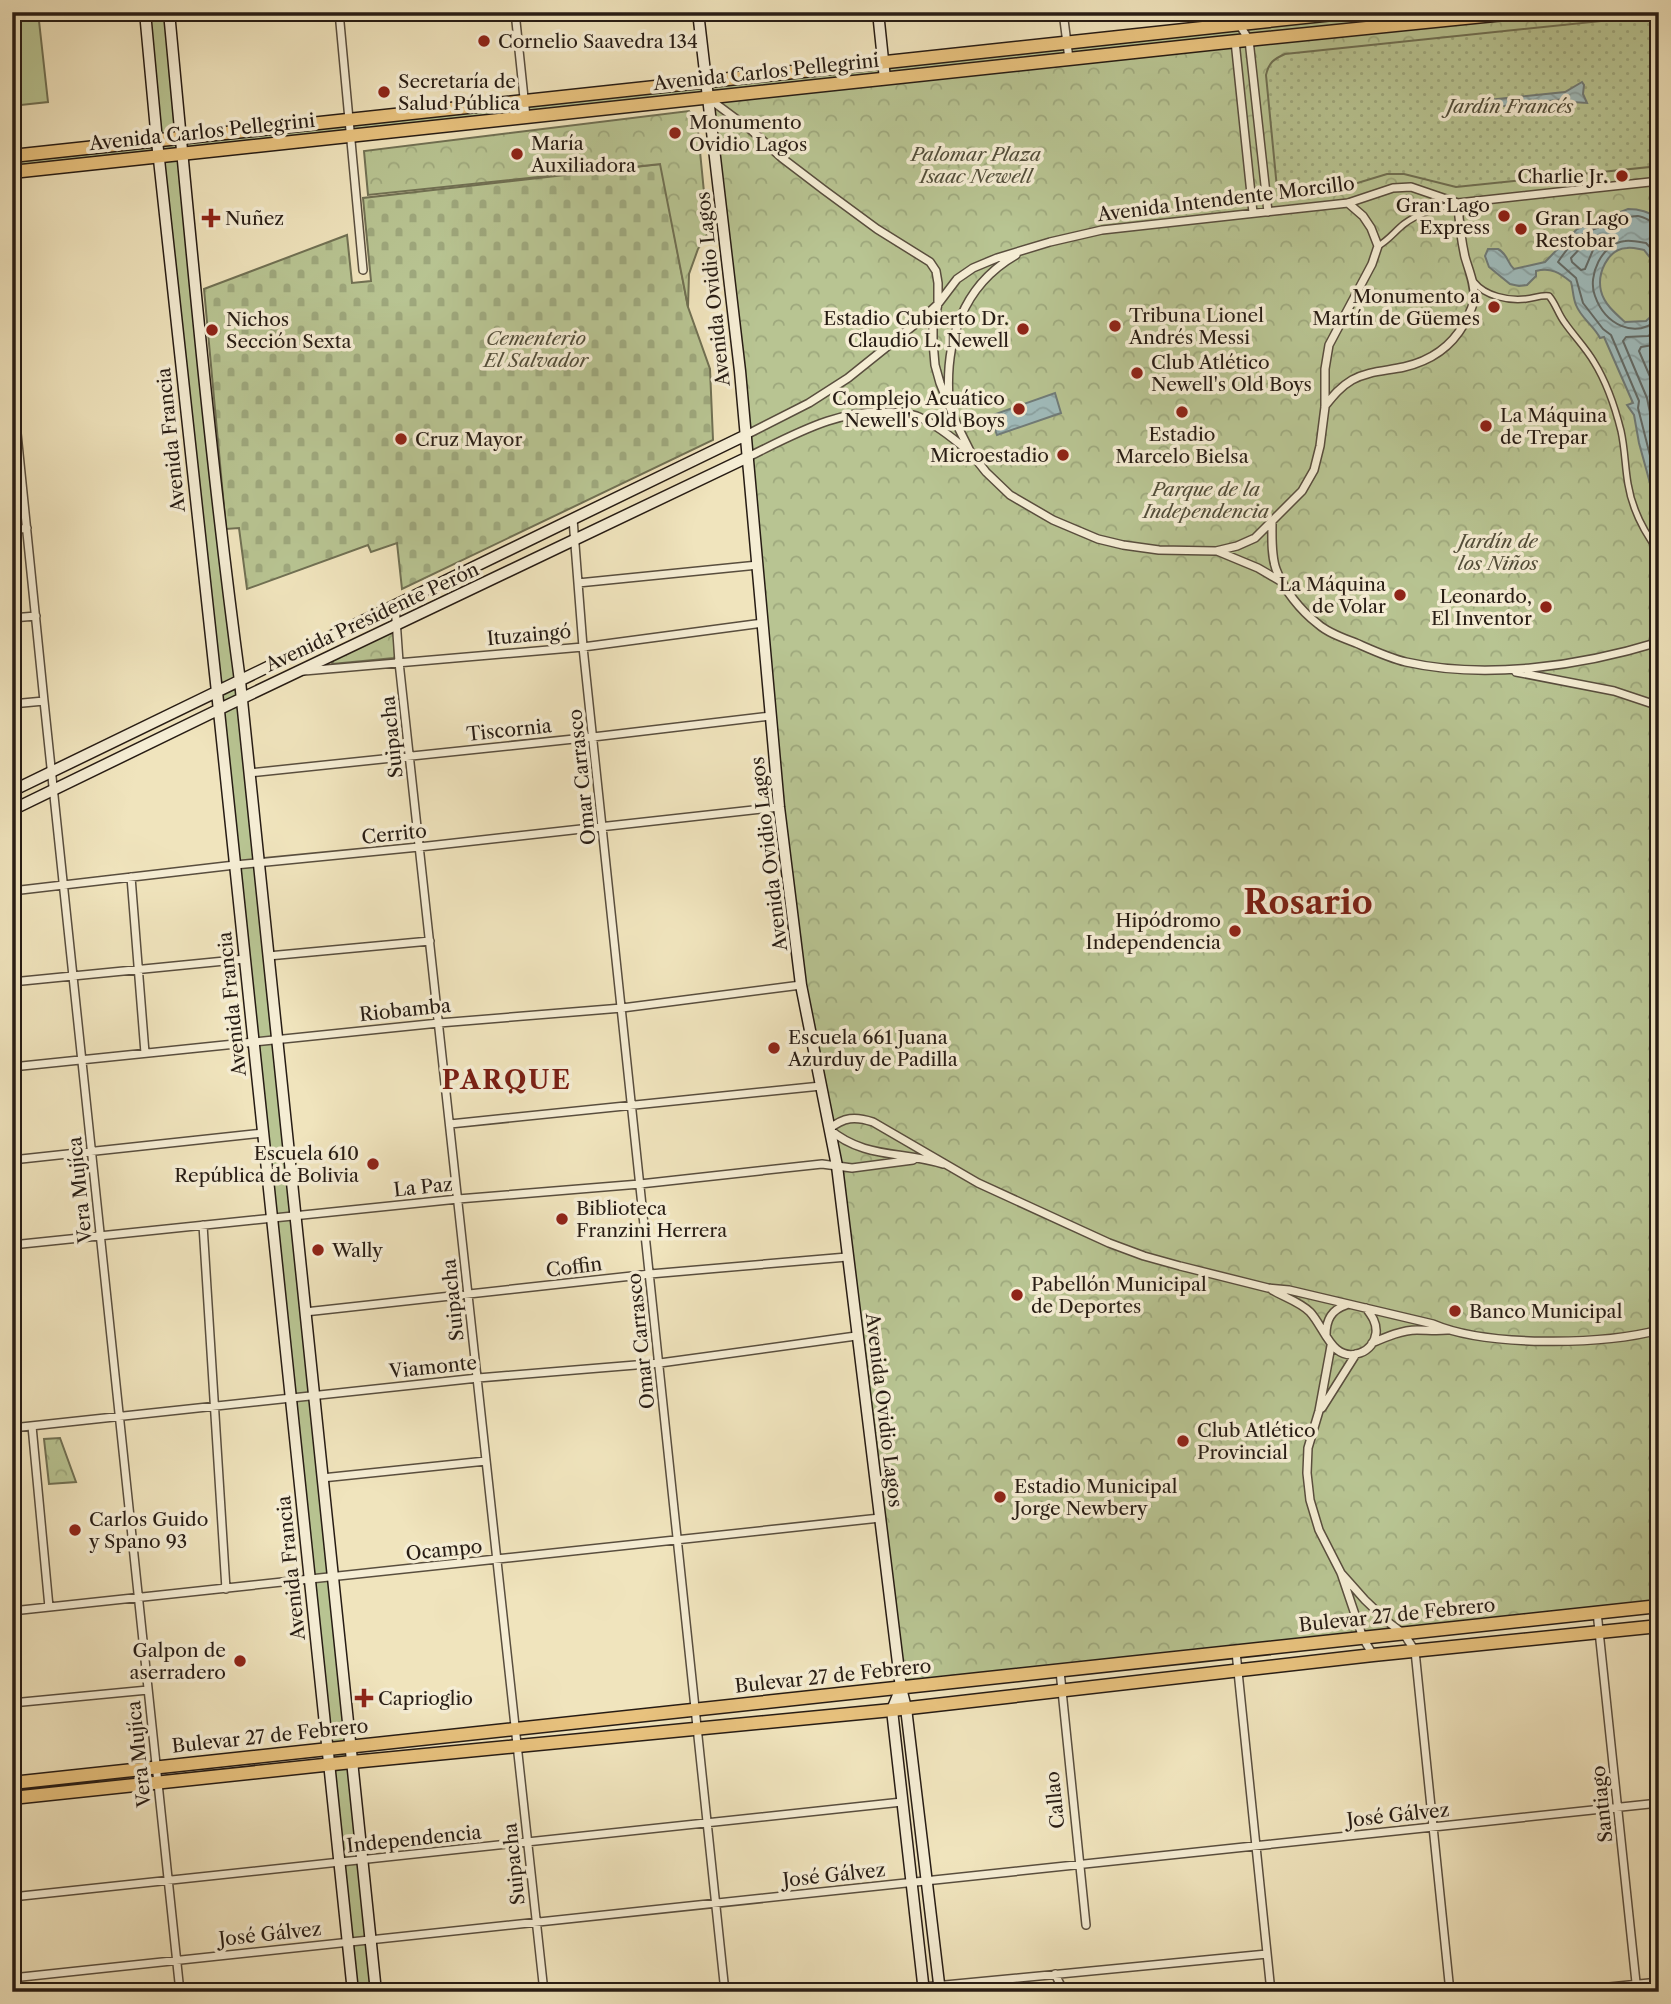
<svg xmlns="http://www.w3.org/2000/svg" width="1671" height="2004" font-family="'Libre Caslon Text',serif">
<style>
.grass{fill:#b8c492;stroke:#707053;stroke-width:2}
.cemetery{fill:url(#cemetery-stones);stroke:#707053;stroke-width:2}
.park{fill:url(#park-crowns);stroke:#707053;stroke-width:2}
.garden{fill:url(#garden-dots);stroke:#707053;stroke-width:2}
.water{fill:url(#water-waves);stroke:#707c79;stroke-width:2}
.lines{fill:none;stroke-linecap:round;stroke-linejoin:round}
.shore{stroke:#646c68;stroke-width:2}
.pedestrian-casing{stroke:#594e3e;stroke-width:8}
.minor-casing{stroke:#594e3e;stroke-width:10}
.secondary-casing{stroke:#271c14;stroke-width:13}
.primary-casing{stroke:#271c14;stroke-width:15}
.pedestrian{stroke:#f5edd4;stroke-width:5}
.minor{stroke:#f5edd4;stroke-width:7}
.secondary{stroke:#f5edd4;stroke-width:10}
.primary{stroke:#e8c27e;stroke-width:12}
.poi-dot{fill:#8f2418;stroke:#f5edd4;stroke-width:2.5}
.labels{text-anchor:middle;dominant-baseline:central;stroke-width:7;stroke-linejoin:round;paint-order:stroke}
.poi-label{font-size:19px;fill:#271c14;stroke:#f5edd4;text-anchor:start}
.street-label{font-size:19px;fill:#271c14;stroke:#f5edd4}
.park-label{font-size:19px;font-style:italic;fill:#524e3a;stroke:#f5edd4}
.district-label{font-size:26px;font-weight:bold;letter-spacing:2px;fill:#7a1f14;stroke:#f5edd4}
.town-label{font-size:33px;font-weight:bold;fill:#7a1f14;stroke:#f5edd4}
</style>
<defs>
<pattern id="cemetery-stones" width="16" height="16" patternUnits="userSpaceOnUse" patternTransform="scale(1.75)"><rect width="16" height="16" fill="#b8c492"/><path d="M2 7V4a2 2 0 0 1 4 0v3zM10 15v-3a2 2 0 0 1 4 0v3z" fill="#9ea87d"/></pattern>
<pattern id="park-crowns" width="20" height="18" patternUnits="userSpaceOnUse" patternTransform="scale(1.75)"><rect width="20" height="18" fill="#b8c492"/><path d="M2 6a3 3 0 1 1 6 0M12 15a3 3 0 1 1 6 0" fill="none" stroke="#9ea87d"/></pattern>
<pattern id="garden-dots" width="8" height="8" patternUnits="userSpaceOnUse" patternTransform="scale(1.75)"><rect width="8" height="8" fill="#b8c492"/><path d="M2 2h.1M6 6h.1" fill="none" stroke="#9ea87d" stroke-width="1.8" stroke-linecap="round"/></pattern>
<pattern id="water-waves" width="16" height="10" patternUnits="userSpaceOnUse" patternTransform="scale(1.75)"><rect width="16" height="10" fill="#a0bcbc"/><path d="M0 5q4-4 8 0t8 0" fill="none" stroke="#8aa1a1"/></pattern>
</defs>
<rect width="100%" height="100%" fill="#f0e4bd"/>
<filter id="stains"><feTurbulence type="fractalNoise" baseFrequency=".00286" numOctaves="4"/><feColorMatrix values="0 0 0 0 .2 0 0 0 0 .09 0 0 0 0 .02 0 0 0 .5 -.17"/></filter>
<radialGradient id="worn" r=".72"><stop offset=".6" stop-color="#630" stop-opacity="0"/><stop offset="1" stop-color="#630" stop-opacity=".3"/></radialGradient>
<path class="grass" d="M12 12H38L48 102 12 106Z
M145 12H169L181 137 1352 12H1524L183 154 376 1992H353L159 157 12 172V156L157 141Z"/>
<path class="cemetery" d="M661 164 688 307 710 369 713 440 402 589 397 543 371 552 368 545 247 589 239 528 226 529 204 289 347 235 352 283 371 281 363 198Z"/>
<path class="park" d="M1524 12H1659V1606L901 1688 837 1166 801 985 707 97Z
M689 111 697 121 708 233 698 249 689 274 688 307 660 164 368 195 364 151Z
M390 633 394 634 395 656 394 658 332 664 334 659Z
M60 1438 76 1482 49 1484 44 1439Z"/>
<path class="garden" d="M1659 15V166L1456 187 1404 174H1387L1341 188 1286 194 1280 193 1277 188 1266 75C1269 62 1274 59 1285 54Z"/>
<path class="water" d="M1582 82 1584 85 1583 94 1587 103 1572 102 1566 99 1450 112 1448 110 1450 104 1565 92Z
M1628 209C1640 209 1648 212 1659 218V269L1644 250C1638 249 1632 247 1627 248 1607 249 1597 274 1601 291 1604 304 1616 314 1625 322L1646 321 1659 309V516L1639 443 1634 415 1627 405 1633 403 1604 337 1600 338C1594 326 1581 318 1576 305 1573 298 1573 289 1571 282 1560 273 1551 267 1536 271V276L1527 285 1519 286 1510 284 1489 267 1485 256 1488 249H1498C1508 254 1507 263 1514 269L1545 262 1577 229Z
M1055 393 1061 413 997 435 990 416Z"/>
<g class="lines">
<path class="shore" d="M1659 224C1651 223 1646 217 1638 216 1631 215 1585 231 1580 236 1571 243 1564 253 1558 262L1576 278 1583 303 1603 329 1611 335 1639 401 1638 408 1659 491
M1599 237 1603 239V242L1593 250 1585 269 1581 270 1572 262 1571 258 1586 242Z
M1659 257 1646 243C1640 242 1631 240 1625 241 1602 243 1587 276 1595 296 1605 324 1634 340 1659 319
M1659 331 1648 336 1626 337 1623 341 1647 398 1659 457
M1659 344 1641 347 1639 351 1657 393 1659 407"/>
<defs>
<path id="pedestrian" d="M1378 246C1389 240 1395 231 1404 224 1420 212 1439 208 1458 203
M1474 282C1485 296 1508 301 1526 299 1535 298 1540 295 1549 296 1556 304 1558 314 1565 323 1574 336 1586 348 1594 362 1607 383 1615 407 1621 431 1625 449 1625 467 1628 484 1632 509 1644 532 1659 552"/>
<path id="minor" d="M339 12 363 270
M515 12 526 117
M1063 12 1069 59
M1238 12 1239 24 1249 40 1268 212
M1235 41 1253 213
M708 98 751 130 782 158 824 190 877 229 930 262 936 271 938 283V304L933 326V342L935 365 940 383 957 425 971 453 986 472 1010 495 1053 520 1098 539 1123 545 1159 550 1216 551 1237 546 1255 538 1302 491 1314 470 1320 446 1325 407V369L1329 345 1372 264 1378 246 1371 228 1363 216 1348 203
M12 384 44 701 180 1992
M949 400C945 341 962 286 1016 255
M1325 406C1333 396 1340 387 1352 380 1368 371 1386 371 1404 367 1430 361 1451 347 1464 324 1468 316 1473 308 1474 299 1475 284 1469 271 1465 257 1461 239 1459 221 1458 203
M746 435 809 403 848 378 924 317 938 304 957 279 973 268 997 258 1050 242 1102 230 1348 203 1393 188 1411 187 1458 203 1659 181
M748 457C795 434 843 406 897 413 905 414 912 414 919 417 937 425 953 438 968 451
M573 519 583 647 725 1992
M1272 522C1272 537 1271 555 1276 569 1283 589 1301 611 1318 624 1328 633 1343 638 1356 643 1372 650 1389 658 1406 662 1486 680 1581 666 1659 642
M12 530 27 528
M1217 551 1258 568 1282 582
M578 583 758 565
M395 605 399 662 544 1992
M12 618 36 616
M304 671 583 647 763 623
M1516 672 1614 691 1659 706
M12 704 44 701
M249 773 593 737 771 716
M131 877 145 1053
M12 891 235 865 419 847 779 807
M268 956 430 941
M12 982 245 959
M12 1067 439 1023 622 1008 801 985
M450 1124 821 1086
M12 1160 263 1133
M943 1164C902 1151 864 1159 829 1129 844 1117 855 1116 873 1122L978 1183 1109 1243 1144 1256 1180 1266 1268 1288 1289 1290 1433 1324C1487 1347 1602 1345 1659 1330
M203 1225 226 1589
M12 1245 458 1199 640 1184 822 1164 852 1168 913 1160
M1272 1290C1284 1297 1300 1302 1310 1312 1325 1328 1332 1363 1360 1353 1369 1350 1375 1342 1376 1333 1377 1323 1372 1316 1366 1308
M305 1312 650 1274 847 1257
M1326 1335C1326 1320 1331 1310 1346 1305
M1372 1343C1386 1337 1402 1330 1417 1330 1427 1330 1436 1331 1447 1330
M1331 1346 1319 1411 1308 1448 1307 1473 1310 1500 1319 1530 1341 1573 1363 1638 1373 1655
M1322 1408 1356 1354
M32 1426 49 1607
M12 1428 478 1378 660 1363 856 1336
M322 1478 486 1461
M1341 1573 1365 1600 1388 1622 1404 1634 1415 1651 1450 1992
M12 1611 880 1518
M1597 1612 1637 1992
M1236 1652 1271 1992
M1060 1671 1086 1925
M12 1703 148 1690
M12 1897 902 1802
M1055 1974 1064 1992
M12 1978 1659 1803
M924 1987 1267 1954
M1560 1992 1659 1982"/>
<path id="secondary" d="M145 12 157 141 217 692 353 1992
M169 12C190 235 210 459 240 681L376 1992
M698 12 740 371 779 807 801 985 837 1166 901 1688 906 1708 940 1992
M878 12 885 79
M12 791 746 435
M12 810 230 704 748 457
M901 1688 892 1710 924 1992"/>
<path id="primary" d="M12 156 1352 12
M12 172 1218 43 1524 12
M12 1783 1659 1606
M12 1798 352 1762 892 1710 1373 1655 1659 1626"/>
</defs>
<use href="#pedestrian" class="pedestrian-casing"/>
<use href="#minor" class="minor-casing"/>
<use href="#secondary" class="secondary-casing"/>
<use href="#primary" class="primary-casing"/>
<use href="#pedestrian" class="pedestrian"/>
<use href="#minor" class="minor"/>
<use href="#secondary" class="secondary"/>
<use href="#primary" class="primary"/>
</g>
<g class="poi-dot">
<circle cx="484" cy="41" r="7"/>
<circle cx="384" cy="92" r="7"/>
<circle cx="675" cy="133" r="7"/>
<circle cx="517" cy="154" r="7"/>
<circle cx="1622" cy="176" r="7"/>
<circle cx="1504" cy="216" r="7"/>
<path d="M207.5 207.5h7v7h7v7h-7v7h-7v-7h-7v-7h7z"/>
<circle cx="1521" cy="229" r="7"/>
<circle cx="1494" cy="307" r="7"/>
<circle cx="1115" cy="326" r="7"/>
<circle cx="1023" cy="329" r="7"/>
<circle cx="212" cy="330" r="7"/>
<circle cx="1137" cy="373" r="7"/>
<circle cx="1019" cy="409" r="7"/>
<circle cx="1182" cy="412" r="7"/>
<circle cx="1486" cy="426" r="7"/>
<circle cx="401" cy="439" r="7"/>
<circle cx="1063" cy="455" r="7"/>
<circle cx="1400" cy="595" r="7"/>
<circle cx="1546" cy="607" r="7"/>
<circle cx="1235" cy="931" r="7"/>
<circle cx="774" cy="1048" r="7"/>
<circle cx="373" cy="1164" r="7"/>
<circle cx="562" cy="1219" r="7"/>
<circle cx="318" cy="1250" r="7"/>
<circle cx="1017" cy="1295" r="7"/>
<circle cx="1455" cy="1311" r="7"/>
<circle cx="1183" cy="1441" r="7"/>
<circle cx="1000" cy="1497" r="7"/>
<circle cx="75" cy="1530" r="7"/>
<circle cx="240" cy="1661" r="7"/>
<path d="M360.5 1687.5h7v7h7v7h-7v7h-7v-7h-7v-7h7z"/>
</g>
<g class="labels">
<g class="poi-label">
<text x="498" y="41">Cornelio Saavedra 134</text>
<text x="398" y="81">Secretaría de<tspan x="398" dy="22">Salud Pública</tspan></text>
<text x="689" y="122">Monumento<tspan x="689" dy="22">Ovidio Lagos</tspan></text>
<text x="531" y="143">María<tspan x="531" dy="22">Auxiliadora</tspan></text>
<text x="1608" y="176" text-anchor="end">Charlie Jr.</text>
<text x="1490" y="205" text-anchor="end">Gran Lago<tspan x="1490" dy="22">Express</tspan></text>
<text x="225" y="218">Nuñez</text>
<text x="1535" y="218">Gran Lago<tspan x="1535" dy="22">Restobar</tspan></text>
<text x="1480" y="296" text-anchor="end">Monumento a<tspan x="1480" dy="22">Martín de Güemes</tspan></text>
<text x="1129" y="315">Tribuna Lionel<tspan x="1129" dy="22">Andrés Messi</tspan></text>
<text x="1009" y="318" text-anchor="end">Estadio Cubierto Dr.<tspan x="1009" dy="22">Claudio L. Newell</tspan></text>
<text x="226" y="319">Nichos<tspan x="226" dy="22">Sección Sexta</tspan></text>
<text x="1151" y="362">Club Atlético<tspan x="1151" dy="22">Newell's Old Boys</tspan></text>
<text x="1005" y="398" text-anchor="end">Complejo Acuático<tspan x="1005" dy="22">Newell's Old Boys</tspan></text>
<text x="1500" y="415">La Máquina<tspan x="1500" dy="22">de Trepar</tspan></text>
<text x="1182" y="434" text-anchor="middle">Estadio<tspan x="1182" dy="22">Marcelo Bielsa</tspan></text>
<text x="415" y="439">Cruz Mayor</text>
<text x="1049" y="455" text-anchor="end">Microestadio</text>
<text x="1386" y="584" text-anchor="end">La Máquina<tspan x="1386" dy="22">de Volar</tspan></text>
<text x="1532" y="596" text-anchor="end">Leonardo,<tspan x="1532" dy="22">El Inventor</tspan></text>
<text x="1221" y="920" text-anchor="end">Hipódromo<tspan x="1221" dy="22">Independencia</tspan></text>
<text x="788" y="1037">Escuela 661 Juana<tspan x="788" dy="22">Azurduy de Padilla</tspan></text>
<text x="359" y="1153" text-anchor="end">Escuela 610<tspan x="359" dy="22">República de Bolivia</tspan></text>
<text x="576" y="1208">Biblioteca<tspan x="576" dy="22">Franzini Herrera</tspan></text>
<text x="332" y="1250">Wally</text>
<text x="1031" y="1284">Pabellón Municipal<tspan x="1031" dy="22">de Deportes</tspan></text>
<text x="1469" y="1311">Banco Municipal</text>
<text x="1197" y="1430">Club Atlético<tspan x="1197" dy="22">Provincial</tspan></text>
<text x="1014" y="1486">Estadio Municipal<tspan x="1014" dy="22">Jorge Newbery</tspan></text>
<text x="89" y="1519">Carlos Guido<tspan x="89" dy="22">y Spano 93</tspan></text>
<text x="226" y="1650" text-anchor="end">Galpon de<tspan x="226" dy="22">aserradero</tspan></text>
<text x="378" y="1698">Caprioglio</text>
</g>
<g class="street-label">
<text transform="translate(766 72) rotate(-6)">Avenida Carlos Pellegrini</text>
<text transform="translate(202 132) rotate(-6)">Avenida Carlos Pellegrini</text>
<text transform="translate(1226 199) rotate(-7)">Avenida Intendente Morcillo</text>
<text transform="translate(713 289) rotate(-96)">Avenida Ovidio Lagos</text>
<text transform="translate(171 440) rotate(-96)">Avenida Francia</text>
<text transform="translate(372 617) rotate(-25)">Avenida Presidente Perón</text>
<text transform="translate(529 635) rotate(-5)">Ituzaingó</text>
<text transform="translate(509 730) rotate(-6)">Tiscornia</text>
<text transform="translate(392 737) rotate(-96)">Suipacha</text>
<text transform="translate(582 777) rotate(-96)">Omar Carrasco</text>
<text transform="translate(394 834) rotate(-6)">Cerrito</text>
<text transform="translate(769 854) rotate(-97)">Avenida Ovidio Lagos</text>
<text transform="translate(232 1004) rotate(-96)">Avenida Francia</text>
<text transform="translate(405 1010) rotate(-6)">Riobamba</text>
<text transform="translate(423 1187) rotate(-6)">La Paz</text>
<text transform="translate(80 1190) rotate(-96)">Vera Mujíca</text>
<text transform="translate(574 1267) rotate(-7)">Coffin</text>
<text transform="translate(453 1300) rotate(-96)">Suipacha</text>
<text transform="translate(641 1341) rotate(-96)">Omar Carrasco</text>
<text transform="translate(433 1367) rotate(-6)">Viamonte</text>
<text transform="translate(884 1410) rotate(83)">Avenida Ovidio Lagos</text>
<text transform="translate(444 1550) rotate(-6)">Ocampo</text>
<text transform="translate(291 1568) rotate(-96)">Avenida Francia</text>
<text transform="translate(1397 1615) rotate(-6)">Bulevar 27 de Febrero</text>
<text transform="translate(833 1676) rotate(-6)">Bulevar 27 de Febrero</text>
<text transform="translate(270 1736) rotate(-6)">Bulevar 27 de Febrero</text>
<text transform="translate(139 1754) rotate(-96)">Vera Mujíca</text>
<text transform="translate(1055 1800) rotate(-96)">Callao</text>
<text transform="translate(1602 1804) rotate(-96)">Santiago</text>
<text transform="translate(1398 1815) rotate(-6)">José Gálvez</text>
<text transform="translate(414 1839) rotate(-6)">Independencia</text>
<text transform="translate(514 1864) rotate(-96)">Suipacha</text>
<text transform="translate(834 1875) rotate(-6)">José Gálvez</text>
<text transform="translate(270 1934) rotate(-6)">José Gálvez</text>
</g>
<g class="park-label">
<text x="1510" y="106">Jardín Francés</text>
<text x="976" y="154">Palomar Plaza<tspan x="976" dy="22">Isaac Newell</tspan></text>
<text x="536" y="338">Cementerio<tspan x="536" dy="22">El Salvador</tspan></text>
<text x="1206" y="489">Parque de la<tspan x="1206" dy="22">Independencia</tspan></text>
<text x="1498" y="541">Jardín de<tspan x="1498" dy="22">los Niños</tspan></text>
</g>
<g class="district-label">
<text x="507" y="1080">PARQUE</text>
</g>
<g class="town-label">
<text x="1308" y="902">Rosario</text>
</g>
</g>
<rect width="1671" height="2004" fill="none" stroke="#f0e4bd" stroke-width="42"/>
<rect x="14" y="14" width="1643" height="1976" fill="none" stroke="#271c14" stroke-width="3.5"/>
<rect x="21" y="21" width="1629" height="1962" fill="none" stroke="#271c14" stroke-width="2"/>
<rect width="100%" height="100%" filter="url(#stains)"/>
<rect width="100%" height="100%" fill="url(#worn)"/>
</svg>
